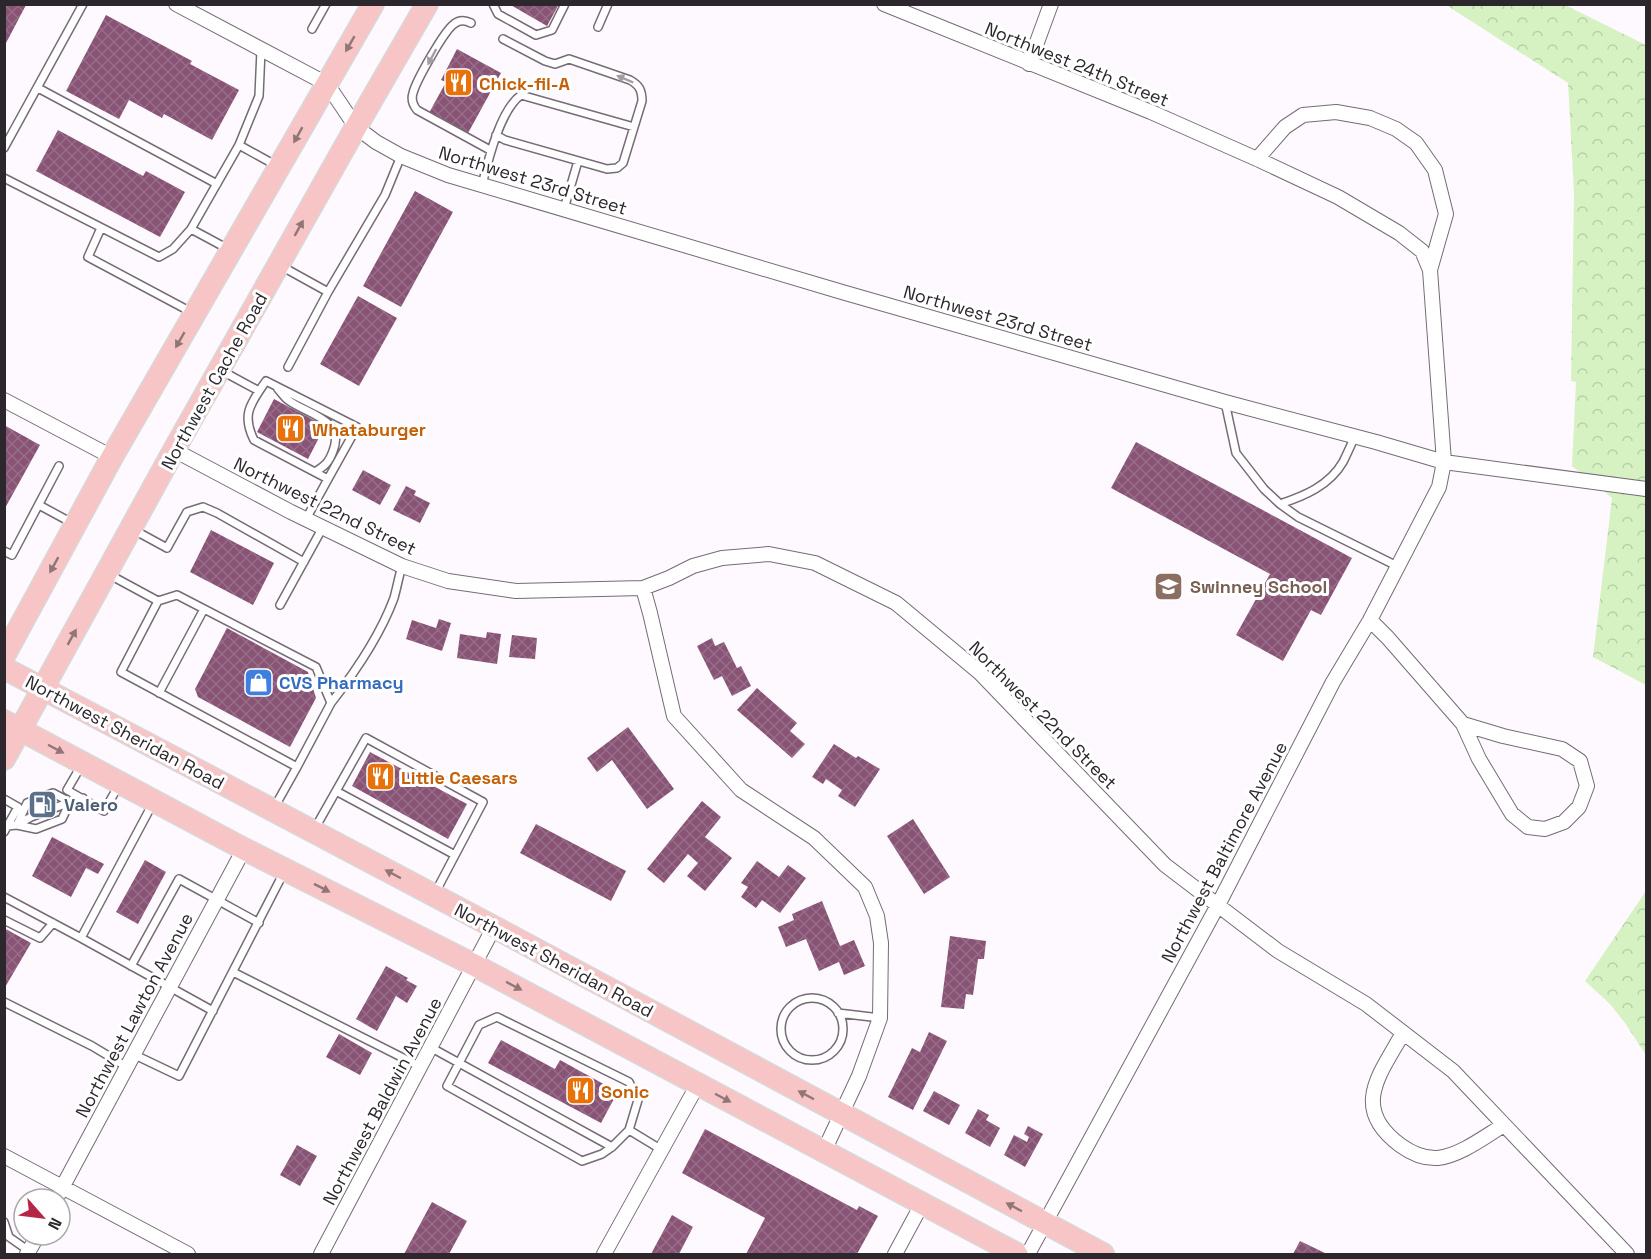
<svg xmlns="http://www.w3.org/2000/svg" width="1651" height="1259" font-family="'Space Grotesk',sans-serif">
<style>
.park{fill:url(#park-crowns)}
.building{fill:url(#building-cross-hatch)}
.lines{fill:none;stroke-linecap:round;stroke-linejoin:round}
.lane-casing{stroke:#766b77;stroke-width:10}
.street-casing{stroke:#766b77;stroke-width:16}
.primary-casing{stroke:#d9d8d9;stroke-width:24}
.lane{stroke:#fff;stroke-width:7}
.street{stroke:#fff;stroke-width:14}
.primary{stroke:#f7c5c5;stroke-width:21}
.oneway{fill:#917678}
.oneway2{fill:#a09ea0}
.labels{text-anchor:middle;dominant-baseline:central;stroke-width:6;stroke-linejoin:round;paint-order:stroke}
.street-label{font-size:18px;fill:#2b272c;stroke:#fff}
.food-label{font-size:18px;font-weight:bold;fill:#c56008;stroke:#fff;text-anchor:start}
.education-label{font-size:18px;font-weight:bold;fill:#785e54;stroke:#fff;text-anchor:start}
.shop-label{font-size:18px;font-weight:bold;fill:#366cbe;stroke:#fff;text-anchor:start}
.service-label{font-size:18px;font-weight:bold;fill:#4e5e75;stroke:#fff;text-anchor:start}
</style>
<defs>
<pattern id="park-crowns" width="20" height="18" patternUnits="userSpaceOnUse" patternTransform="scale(1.5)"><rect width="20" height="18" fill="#d6f2c3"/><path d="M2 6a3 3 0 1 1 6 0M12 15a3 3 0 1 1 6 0" fill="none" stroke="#b8d0a8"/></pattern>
<pattern id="building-cross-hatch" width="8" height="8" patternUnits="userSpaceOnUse" patternTransform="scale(1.5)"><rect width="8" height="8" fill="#885374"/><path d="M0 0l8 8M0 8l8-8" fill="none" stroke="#966e87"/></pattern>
</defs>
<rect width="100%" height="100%" fill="#fef9ff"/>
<path class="park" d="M1446 5H1565L1646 45V685L1593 657 1612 498 1572 466 1576 382 1571 381 1574 193 1568 83Z
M1646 891V1055L1625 1023 1610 1004 1585 981Z"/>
<path class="building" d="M509 4H559L547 26Z
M5 5H26L5 45Z
M106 15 192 61 190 64 239 90 212 140 164 114 162 118 129 100 119 119 66 91Z
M457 49 501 73 467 135 429 113 446 82 441 80Z
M58 130 143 176 146 171 185 192 160 237 36 171Z
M415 191 453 212 401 307 363 286Z
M358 296 397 318 359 386 320 364Z
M274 399 325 426 308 459 257 432Z
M4 425 40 445 4 510Z
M1136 442 1352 558 1321 615 1311 610 1283 661 1236 635 1270 574 1111 488Z
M363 470 391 485 380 505 352 490Z
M406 486 416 491 414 495 430 503 420 523 393 510Z
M211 530 274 563 253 605 190 572Z
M439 619 451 623 442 651 406 639 412 620 436 628Z
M227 628 308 672 316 698 290 747 198 697 195 689Z
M487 632 501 634 497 664 457 658 460 634 486 638Z
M512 635 537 638 535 659 509 657Z
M712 638 715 646 724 642 737 668 741 666 751 686 732 696 722 676 714 680 697 646Z
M757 688 797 723 790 731 805 744 792 758 737 710Z
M628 727 674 789 647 809 612 760 597 772 587 758Z
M834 744 856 758 858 756 880 769 855 807 838 796 842 790 826 779 823 784 812 777Z
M370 752 467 804 448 839 352 786Z
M702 801 721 817 705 837 732 858 705 891 687 876 698 863 688 854 664 883 647 869Z
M913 819 950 877 924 894 887 836Z
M536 824 626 871 611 901 520 853Z
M52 837 104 864 98 874 86 868 71 897 32 876Z
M145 860 166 872 138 924 116 912Z
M757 861 779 877 788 865 806 878 780 913 762 900 756 908 741 897 748 887 741 883Z
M822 901 840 946 854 940 865 966 844 975 839 962 819 971 806 939 786 947 778 927 794 920 792 914Z
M4 928 31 943 4 989Z
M950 936 986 941 984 959H978L973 995 966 994 964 1009 941 1007Z
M386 966 408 978 406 980 417 986 407 1003 396 996 377 1031 356 1019Z
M929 1032 947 1041 913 1110 888 1097 912 1048 920 1052Z
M339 1034 372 1053 360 1075 326 1057Z
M501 1040 555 1069 560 1060 609 1087 606 1092 615 1097 601 1123 488 1063Z
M934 1091 960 1105 949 1125 923 1111Z
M978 1109 989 1115 986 1120 1000 1128 990 1147 965 1133Z
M1028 1126 1043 1134 1025 1167 1004 1155 1014 1135 1027 1142 1029 1137 1024 1134Z
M705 1129 857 1210 859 1206 878 1216 857 1254H746L765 1218 682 1173Z
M297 1145 317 1156 300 1186 280 1175Z
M432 1202 467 1221 449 1254H404Z
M672 1215 693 1227 679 1254H651Z
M1300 1241 1327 1254H1293Z"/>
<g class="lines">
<defs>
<path id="lane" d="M493 4 498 14 536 35 552 30 565 4
M471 23C465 20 459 20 454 24 444 31 416 81 413 93 411 99 413 105 417 110L490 150
M598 27 608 4
M312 29 326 4
M38 88 217 184
M496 135 505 140 607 169 617 168 623 163 642 101C642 90 639 85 630 80L569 59 555 64 545 61 503 39
M239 145 259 96 261 50
M4 148 83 4
M4 178 159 257 173 249 191 229
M482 185C488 161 500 110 521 95L634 127
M564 209 578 161
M101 228 88 257 193 313
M230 250 191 229 239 145 277 166
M281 266 328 292 288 367
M328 292 385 195 401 156
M222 371 259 391
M266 381 357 427 328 479 254 440C241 414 251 403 266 381Z
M278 389C281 392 284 397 288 400 306 414 346 419 333 451 329 462 325 466 315 472
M1225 402 1236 453 1264 489 1280 504C1304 496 1329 486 1343 462 1347 454 1351 445 1355 436
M1280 504 1298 517 1397 566
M39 505 74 524
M306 519 328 479
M134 530 167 548 187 512 203 507 217 513 304 562
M4 551 12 555 59 466
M110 575 158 601 121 672 297 767 274 808
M158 601 177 595 316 667 331 703 297 767
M280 605 323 527
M159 693 204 609
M331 703C356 671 380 636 394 598 397 587 399 576 402 566
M81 766 67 790 104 811 119 785
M336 791 455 855
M4 799 18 807 4 832
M153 803 81 938 213 1011
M7 826 17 825 31 817 70 802 62 819 36 829 17 825 27 803 53 793 70 802 83 798
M314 830 366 738 483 802 435 893
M4 897 81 938
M4 920 40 938 53 923
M131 966 179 879 259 923
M233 972 421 1067
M781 1029a31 31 0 1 1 62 0a31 31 0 1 1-62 0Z
M4 1002 92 1046 127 1067
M838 1013 880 1018
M497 1017 629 1082 638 1100 629 1130 612 1147 602 1154 582 1161 447 1086 479 1025Z
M430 1047 612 1147
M135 1055 179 1076 284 872
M629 1130 662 1150
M4 1222 9 1237 29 1251"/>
<path id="street" d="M176 4 327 84 356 127 376 142 401 156 448 175 842 292 1225 402 1376 442 1444 462 1646 489
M884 4 1151 112 1257 159 1338 197 1399 233 1422 251 1430 270
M1029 64 1051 4
M4 400 112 457
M174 450 291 512 402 566 448 581 516 591 643 588 669 578 693 566 722 558 769 554 815 563 896 603 979 672 1165 865 1278 951 1366 1004 1453 1071 1627 1254
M643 588 650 613 674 716 741 790 814 838 865 887 877 916 881 943 880 1018 859 1076 824 1151
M1370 620 1388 638 1463 724
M1463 724 1503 736 1562 749 1580 761 1587 786 1579 807 1564 822 1545 829 1528 827 1512 814 1479 759Z
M1403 1033C1380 1074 1350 1108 1400 1145 1411 1153 1423 1159 1438 1158 1461 1155 1484 1137 1504 1125
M4 1156 188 1254
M56 1199 244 849
M27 1254 38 1235
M321 1254 494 927
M604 1254 698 1084
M895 1254 922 1204
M1028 1254 1218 905 1333 682 1370 620 1439 487 1444 462 1430 270 1446 214 1435 170 1416 143 1396 129 1370 118 1336 112 1303 115 1285 127 1257 159"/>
<path id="primary" d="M4 656 112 457 373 4
M4 668 494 927 1103 1254
M4 721 244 849 474 965 1017 1254
M4 759 174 450 356 127 427 4"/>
</defs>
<use href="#lane" class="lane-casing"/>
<use href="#street" class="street-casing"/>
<use href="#primary" class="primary-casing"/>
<use href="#lane" class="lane"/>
<use href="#street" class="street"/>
<use href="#primary" class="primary"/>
</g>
<defs><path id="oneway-solid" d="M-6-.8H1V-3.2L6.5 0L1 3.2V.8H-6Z" transform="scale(1.5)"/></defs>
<g class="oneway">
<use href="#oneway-solid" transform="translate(350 44) rotate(120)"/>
<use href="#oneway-solid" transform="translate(298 135) rotate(119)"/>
<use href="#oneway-solid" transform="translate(299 228) rotate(-61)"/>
<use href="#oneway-solid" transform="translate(180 340) rotate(120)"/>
<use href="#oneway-solid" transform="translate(54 565) rotate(119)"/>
<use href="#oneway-solid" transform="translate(72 637) rotate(-61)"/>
<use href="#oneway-solid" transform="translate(56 749) rotate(28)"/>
<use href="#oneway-solid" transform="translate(393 874) rotate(-152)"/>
<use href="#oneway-solid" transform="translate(322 888) rotate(27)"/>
<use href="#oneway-solid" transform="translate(514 986) rotate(28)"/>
<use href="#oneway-solid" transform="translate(806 1095) rotate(-152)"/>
<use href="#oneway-solid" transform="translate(723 1098) rotate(28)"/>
<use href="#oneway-solid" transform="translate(1014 1207) rotate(-152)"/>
</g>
<g class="oneway2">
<use href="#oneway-solid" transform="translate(432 57) rotate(118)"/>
<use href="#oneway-solid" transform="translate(625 79) rotate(-157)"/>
</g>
<defs>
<symbol id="restaurant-square" viewBox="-11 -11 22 22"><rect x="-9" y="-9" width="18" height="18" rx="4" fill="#e8710a" stroke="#fff"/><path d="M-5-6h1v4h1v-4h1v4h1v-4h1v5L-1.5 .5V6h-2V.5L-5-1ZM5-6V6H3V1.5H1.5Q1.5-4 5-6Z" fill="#fff"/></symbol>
<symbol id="school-square" viewBox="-11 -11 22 22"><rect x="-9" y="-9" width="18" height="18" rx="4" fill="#8d6e63" stroke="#fff"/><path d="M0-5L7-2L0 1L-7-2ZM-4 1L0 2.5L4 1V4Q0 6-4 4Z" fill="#fff"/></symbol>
<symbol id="shop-square" viewBox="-11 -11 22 22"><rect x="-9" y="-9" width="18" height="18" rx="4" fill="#3f7fe0" stroke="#fff"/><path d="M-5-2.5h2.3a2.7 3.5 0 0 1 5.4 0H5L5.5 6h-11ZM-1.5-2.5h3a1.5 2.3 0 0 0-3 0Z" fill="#fff"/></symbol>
<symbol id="fuel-square" viewBox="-11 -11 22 22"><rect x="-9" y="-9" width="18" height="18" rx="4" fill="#5c6f8a" stroke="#fff"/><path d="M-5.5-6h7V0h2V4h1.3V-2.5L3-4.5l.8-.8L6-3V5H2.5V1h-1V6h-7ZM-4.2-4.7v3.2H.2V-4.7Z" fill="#fff"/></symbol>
</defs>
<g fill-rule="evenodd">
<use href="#restaurant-square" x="442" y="66" width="33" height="33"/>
<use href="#restaurant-square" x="274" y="412" width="33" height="33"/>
<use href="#school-square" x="1152" y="570" width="33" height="33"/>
<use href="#shop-square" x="242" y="666" width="33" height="33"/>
<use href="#restaurant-square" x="364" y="760" width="33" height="33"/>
<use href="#fuel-square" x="26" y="788" width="33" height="33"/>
<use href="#restaurant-square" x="564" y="1074" width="33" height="33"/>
</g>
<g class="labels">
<g class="street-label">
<text transform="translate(1077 64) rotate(22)">Northwest 24th Street</text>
<text transform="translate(533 180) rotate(17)">Northwest 23rd Street</text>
<text transform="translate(998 318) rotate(16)">Northwest 23rd Street</text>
<text transform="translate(214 381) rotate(-61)">Northwest Cache Road</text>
<text transform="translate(325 506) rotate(26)">Northwest 22nd Street</text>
<text transform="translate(1043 715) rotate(45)">Northwest 22nd Street</text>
<text transform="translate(125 732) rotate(28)">Northwest Sheridan Road</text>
<text transform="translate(1224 852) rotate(-62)">Northwest Baltimore Avenue</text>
<text transform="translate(554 960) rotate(28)">Northwest Sheridan Road</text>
<text transform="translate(134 1015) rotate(-62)">Northwest Lawton Avenue</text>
<text transform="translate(382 1101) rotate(-62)">Northwest Baldwin Avenue</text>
</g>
<g class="food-label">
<text x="479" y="83">Chick-fil-A</text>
<text x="312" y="429">Whataburger</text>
<text x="401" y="777">Little Caesars</text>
<text x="601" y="1091">Sonic</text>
</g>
<g class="education-label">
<text x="1190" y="586">Swinney School</text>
</g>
<g class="shop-label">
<text x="279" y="682">CVS Pharmacy</text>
</g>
<g class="service-label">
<text x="64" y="804">Valero</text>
</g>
</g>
<rect width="1651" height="1259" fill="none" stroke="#2b272c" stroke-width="12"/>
<g transform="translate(42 1217) rotate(118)"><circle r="28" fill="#ffffff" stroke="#aaa9ab" stroke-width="1.5"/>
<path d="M0-4.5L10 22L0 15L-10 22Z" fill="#b62545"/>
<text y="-9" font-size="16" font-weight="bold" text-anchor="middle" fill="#2b272c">N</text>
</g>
</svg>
